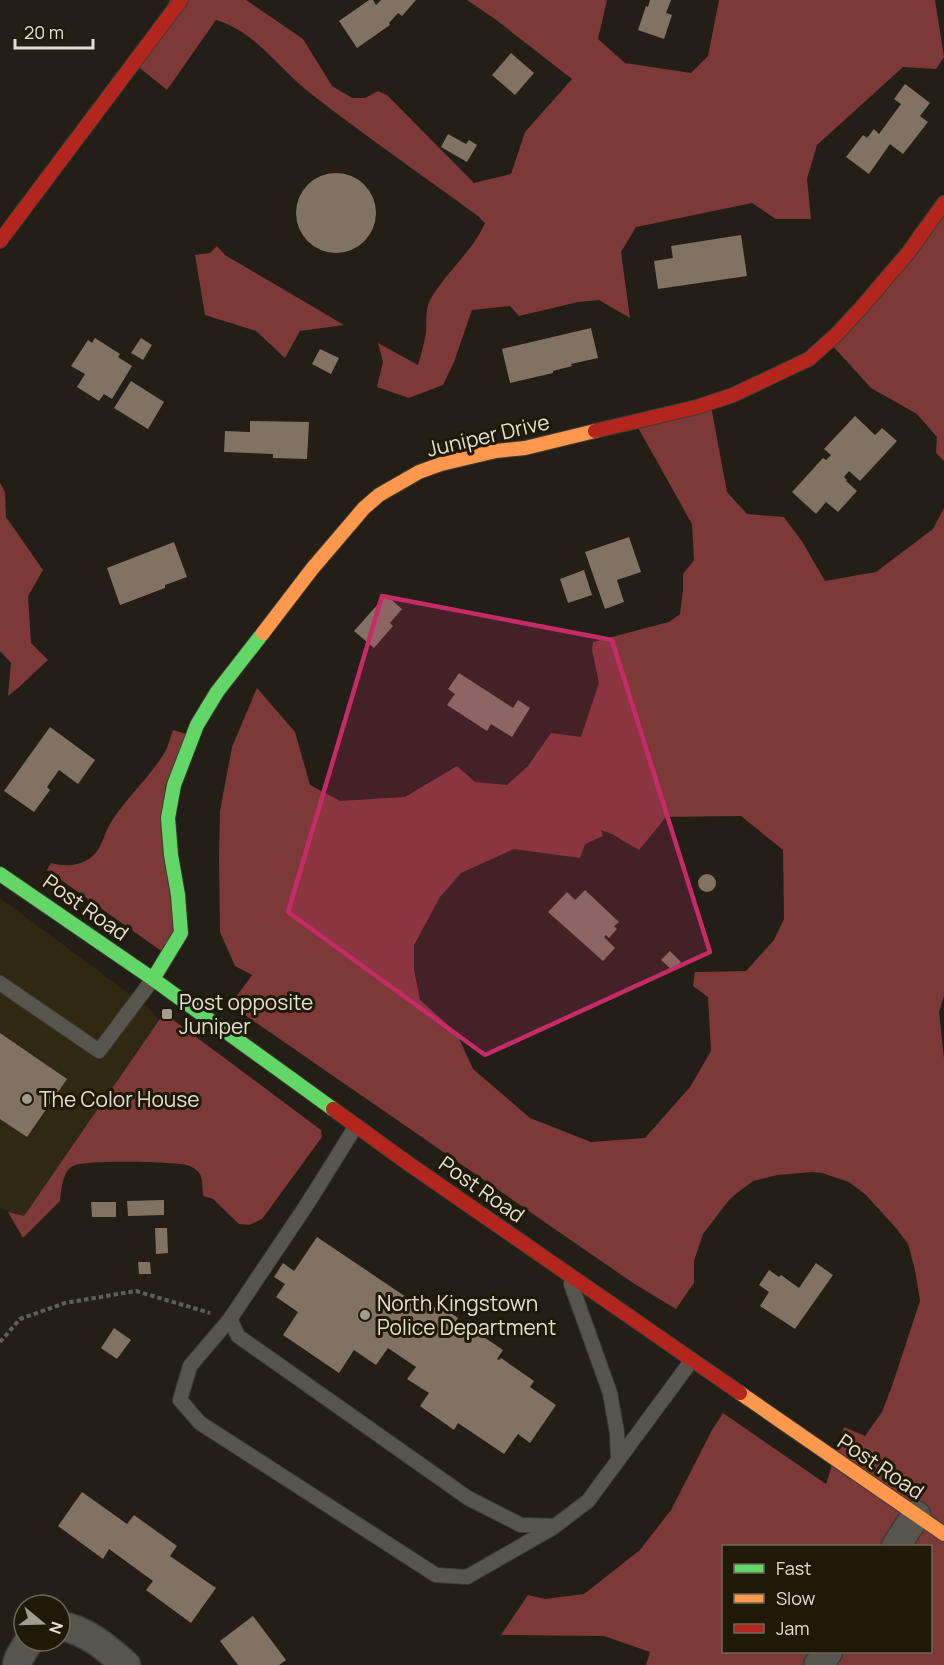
<svg xmlns="http://www.w3.org/2000/svg" width="944" height="1665" font-family="Manrope,sans-serif">
<style>
.built{fill:#302912}
.forest{fill:#7d3838;fill-rule:evenodd}
.building{fill:#817264}
.lines{fill:none;stroke-linecap:round;stroke-linejoin:round}
.lane-casing{stroke:#3f3c35;stroke-width:16}
.street-casing{stroke:#3f3c35;stroke-width:31}
.fast-casing{stroke:#3f3c35;stroke-width:16}
.slow-casing{stroke:#3f3c35;stroke-width:16}
.jam-casing{stroke:#3f3c35;stroke-width:16}
.path{stroke:#615e57;stroke-width:4;stroke-dasharray:4.5 3;stroke-linecap:butt}
.lane{stroke:#58554d;stroke-width:14}
.street{stroke:#58554d;stroke-width:28}
.fast{stroke:#63d668;stroke-width:14}
.slow{stroke:#ff974d;stroke-width:14}
.jam{stroke:#b3261e;stroke-width:14}
.marked{fill:#c52c67;fill-opacity:0.2;stroke:#c52c67;stroke-width:4.5;stroke-linejoin:round}
.poi-dot{fill:#a09c92;stroke:#1f1908;stroke-width:2}
.labels{text-anchor:middle;dominant-baseline:central;stroke-width:6;stroke-linejoin:round;paint-order:stroke}
.street-label{font-size:21px;fill:#e3dfd4;stroke:#1f1908}
.poi-label{font-size:21px;fill:#e3dfd4;stroke:#1f1908;text-anchor:start}
</style>
<rect width="100%" height="100%" fill="#231f16"/>
<path class="built" d="M0 898 152 1011 159 1020 24 1217 0 1208Z"/>
<path class="forest" d="M170 0H246L303 39 332 86 352 98H365L378 91 387 95 474 183 511 174 525 132 572 79 495 19 467 0H607L598 39 625 63 691 73 708 56 719 0H935L944 57 936 69 903 67 817 145 807 179 811 219H776L752 203 636 227 621 252 630 318 599 300 578 302 519 316 510 306 472 310 454 362 443 385 409 398 377 387 383 362 378 343 418 365C421 355 424 344 426 333 427 322 425 310 430 300 445 273 473 251 485 223L478 216C422 175 364 135 310 93 279 69 255 31 216 20L167 90 135 64Z
M944 209V461L936 453 937 437 917 414 871 388 831 344Z
M217 246 225 255 344 325 300 331 285 358 256 331 205 315 195 255 210 253Z
M711 406 727 492 747 514 784 517 803 543 825 581 876 572 933 529 944 508V996L939 1012 944 1058V1665H646L650 1652 604 1636 501 1635 528 1595 545 1599 584 1594 640 1550 671 1510 712 1430 723 1413 826 1484 844 1427 865 1436 882 1412 892 1386 920 1301 915 1270 908 1244 896 1228 865 1194 849 1182 822 1173 812 1172 778 1175 753 1181 737 1193 729 1200 703 1234 694 1261V1283L676 1309 633 1283 229 1004 239 993 252 975 235 966 220 932 219 856 220 811 232 747 257 688 295 732 310 785 340 801 405 797 457 766 475 782 507 785 528 766 551 733 581 737 599 683 592 650 593 642 669 622 680 614 683 590V574L694 560 692 524 636 424ZM741 816 783 850 784 919 774 940 746 971 695 972 693 986 708 997 711 1051 690 1087 645 1138 591 1142 530 1118 473 1069 456 1032 420 1000 414 970V945L440 897 461 873 514 849 580 858 585 844 603 836 601 830 612 834 639 850 666 817ZM724 1546H930V1652H724Z
M0 483 5 492 6 517 43 570 28 596 31 643 48 660C34 672 23 685 8 696L11 663 0 651Z
M173 730 193 736 172 808 174 960 47 870 51 863C64 866 75 867 87 860 102 852 103 835 111 822 127 797 150 777 165 752 169 745 170 737 173 730Z
M164 1013 321 1130 322 1137 262 1219 249 1225 239 1224 213 1199 203 1196C202 1187 204 1175 196 1170 192 1166 184 1164 179 1164 162 1162 81 1159 71 1167 62 1174 61 1191 60 1201L23 1238 8 1212 24 1216Z"/>
<path class="building" d="M369 0H373L376 5 381 0H416L402 16 398 13 389 23 390 25 357 48 339 21Z
M650 0H671L666 13 672 15 664 39 638 30 646 6 648 7Z
M511 53 534 73 515 95 492 75Z
M905 84 930 103 920 116 928 122 903 154 890 144 869 174 846 157 863 135 867 138 874 129 879 134 901 104 894 99Z
M448 134 466 144 469 140 477 145 467 162 441 147Z
M296 213a40 40 0 1 1 80 0a40 40 0 1 1-80 0Z
M741 235 747 276 658 289 654 261 673 258 671 246Z
M591 328 598 358 571 364 572 366 553 371V373L510 383 502 349Z
M95 338 120 354 118 357 132 366 112 399 104 394 99 401 77 387 85 374 71 366 88 340 92 343Z
M141 338 152 345 143 360 131 353Z
M320 349 339 358 331 374 312 364Z
M131 381 164 402 148 429 114 408Z
M855 416 875 435 882 428 897 441 860 481 849 471 844 477 847 480 846 481 857 491 838 512 826 502 816 514 792 492 823 458 826 460 831 455 824 449Z
M250 421 309 422 307 459 273 458V454L224 452 225 431 250 432Z
M629 537 641 572 617 580 624 602 605 609 585 552Z
M174 542 187 577 165 585V588L120 605 107 568Z
M584 570 592 595 568 603 560 579Z
M386 595 402 609 390 623 393 626 374 648 354 631Z
M459 673 513 708 518 700 530 708 512 737 491 724 487 731 447 705 455 694 448 689Z
M50 727 95 760 78 784 59 770 47 787 50 790 34 812 4 791Z
M698 883a9 9 0 1 1 18 0a9 9 0 1 1-18 0Z
M585 890 619 922 614 926 617 929 609 938 606 935 604 937 615 948 603 961 548 912 567 892 575 900Z
M670 951 681 962 673 971 661 960Z
M0 1033 67 1079 27 1137 0 1119Z
M164 1200V1215L128 1216 127 1201Z
M91 1202H116V1217H92Z
M155 1228H167L168 1253 156 1254Z
M317 1237 412 1301 416 1295 440 1311 442 1307 458 1318 456 1321 464 1327 466 1325 503 1350 497 1359 499 1360 501 1358 534 1381 530 1387 556 1405 530 1443 518 1434 504 1454 458 1423 454 1430 420 1406 429 1393 407 1379 416 1367 388 1348 376 1365 354 1350 339 1373 283 1335 298 1312 276 1297 285 1284 274 1277 283 1263 294 1271Z
M138 1262H150L151 1274H139Z
M816 1263 833 1275 795 1329 760 1306 769 1292 759 1285 769 1270 779 1277 781 1275 799 1288Z
M114 1328 131 1340 117 1359 101 1348Z
M82 1492 127 1524 134 1515 177 1546 170 1556 216 1588 191 1623 146 1590 153 1581 109 1549 103 1559 58 1526Z
M253 1616 286 1660 279 1665H238L220 1641Z"/>
<g class="lines">
<defs>
<path id="lane" d="M0 983 99 1051 153 979
M356 1126 306 1206 230 1319 238 1336 468 1498 521 1525 555 1526 588 1501 692 1360
M571 1284 610 1393 617 1433 618 1460
M230 1319 190 1366 180 1400 200 1423 436 1575 467 1577 554 1527"/>
<path id="street" d="M896 1546 916 1515
M60 1626C85 1629 108 1649 126 1665
M17 1665 19 1658 29 1641
M818 1665 828 1652"/>
<path id="fast" d="M0 874 153 979 333 1109
M153 979 181 933 178 895 171 855 168 818 174 785 197 725 217 692 263 633"/>
<path id="slow" d="M263 633 312 569 364 508 379 495 419 472 441 464 496 451 525 448 595 431
M740 1393 944 1534"/>
<path id="jam" d="M0 241 181 0
M595 431 697 407 733 395 809 359 837 334 861 308 908 253 944 203
M333 1109 409 1164 740 1393"/>
</defs>
<use href="#lane" class="lane-casing"/>
<use href="#street" class="street-casing"/>
<use href="#fast" class="fast-casing"/>
<use href="#slow" class="slow-casing"/>
<use href="#jam" class="jam-casing"/>
<path class="path" d="M0 1342 20 1319 65 1303 136 1291 210 1313"/>
<use href="#lane" class="lane"/>
<use href="#street" class="street"/>
<use href="#fast" class="fast"/>
<use href="#slow" class="slow"/>
<use href="#jam" class="jam"/>
</g>
<path class="marked" d="M382 596 612 640 710 952 485 1055 288 912Z"/>
<g class="poi-dot">
<rect x="161" y="1008" width="12" height="12" rx="3"/>
<circle cx="27" cy="1099" r="6"/>
<circle cx="365" cy="1315" r="6"/>
</g>
<g class="labels">
<g class="street-label">
<text transform="translate(488 435) rotate(-13)">Juniper Drive</text>
<text transform="translate(86 907) rotate(35)">Post Road</text>
<text transform="translate(482 1189) rotate(35)">Post Road</text>
<text transform="translate(881 1466) rotate(34)">Post Road</text>
</g>
<g class="poi-label">
<text x="179" y="1002">Post opposite<tspan x="179" dy="24">Juniper</tspan></text>
<text x="39" y="1099">The Color House</text>
<text x="377" y="1303">North Kingstown<tspan x="377" dy="24">Police Department</tspan></text>
</g>
</g>
<rect x="722" y="1545" width="210" height="108" fill="#1f1908" stroke="#6d685a" stroke-width="1.5"/>
<rect x="734" y="1564" width="30" height="9" fill="#63d668" stroke="#6d685a" stroke-width="1.5"/>
<text x="776" y="1575" font-size="18" fill="#e3dfd4">Fast</text>
<rect x="734" y="1594" width="30" height="9" fill="#ff974d" stroke="#6d685a" stroke-width="1.5"/>
<text x="776" y="1605" font-size="18" fill="#e3dfd4">Slow</text>
<rect x="734" y="1624" width="30" height="9" fill="#b3261e" stroke="#6d685a" stroke-width="1.5"/>
<text x="776" y="1635" font-size="18" fill="#e3dfd4">Jam</text>
<g transform="translate(42 1623) rotate(109)"><circle r="28" fill="#1f1908" stroke="#6d685a" stroke-width="1.5"/>
<path d="M0-4.5L10 22L0 15L-10 22Z" fill="#a09c92"/>
<text y="-9" font-size="16" font-weight="bold" text-anchor="middle" fill="#e3dfd4">N</text>
</g>
<path d="M15 39v9h78v-9" fill="none" stroke="#e3dfd4" stroke-width="3"/>
<text x="24" y="39" font-size="18" fill="#e3dfd4" stroke="#1f1908" stroke-width="4.5" paint-order="stroke">20 m</text>
</svg>
